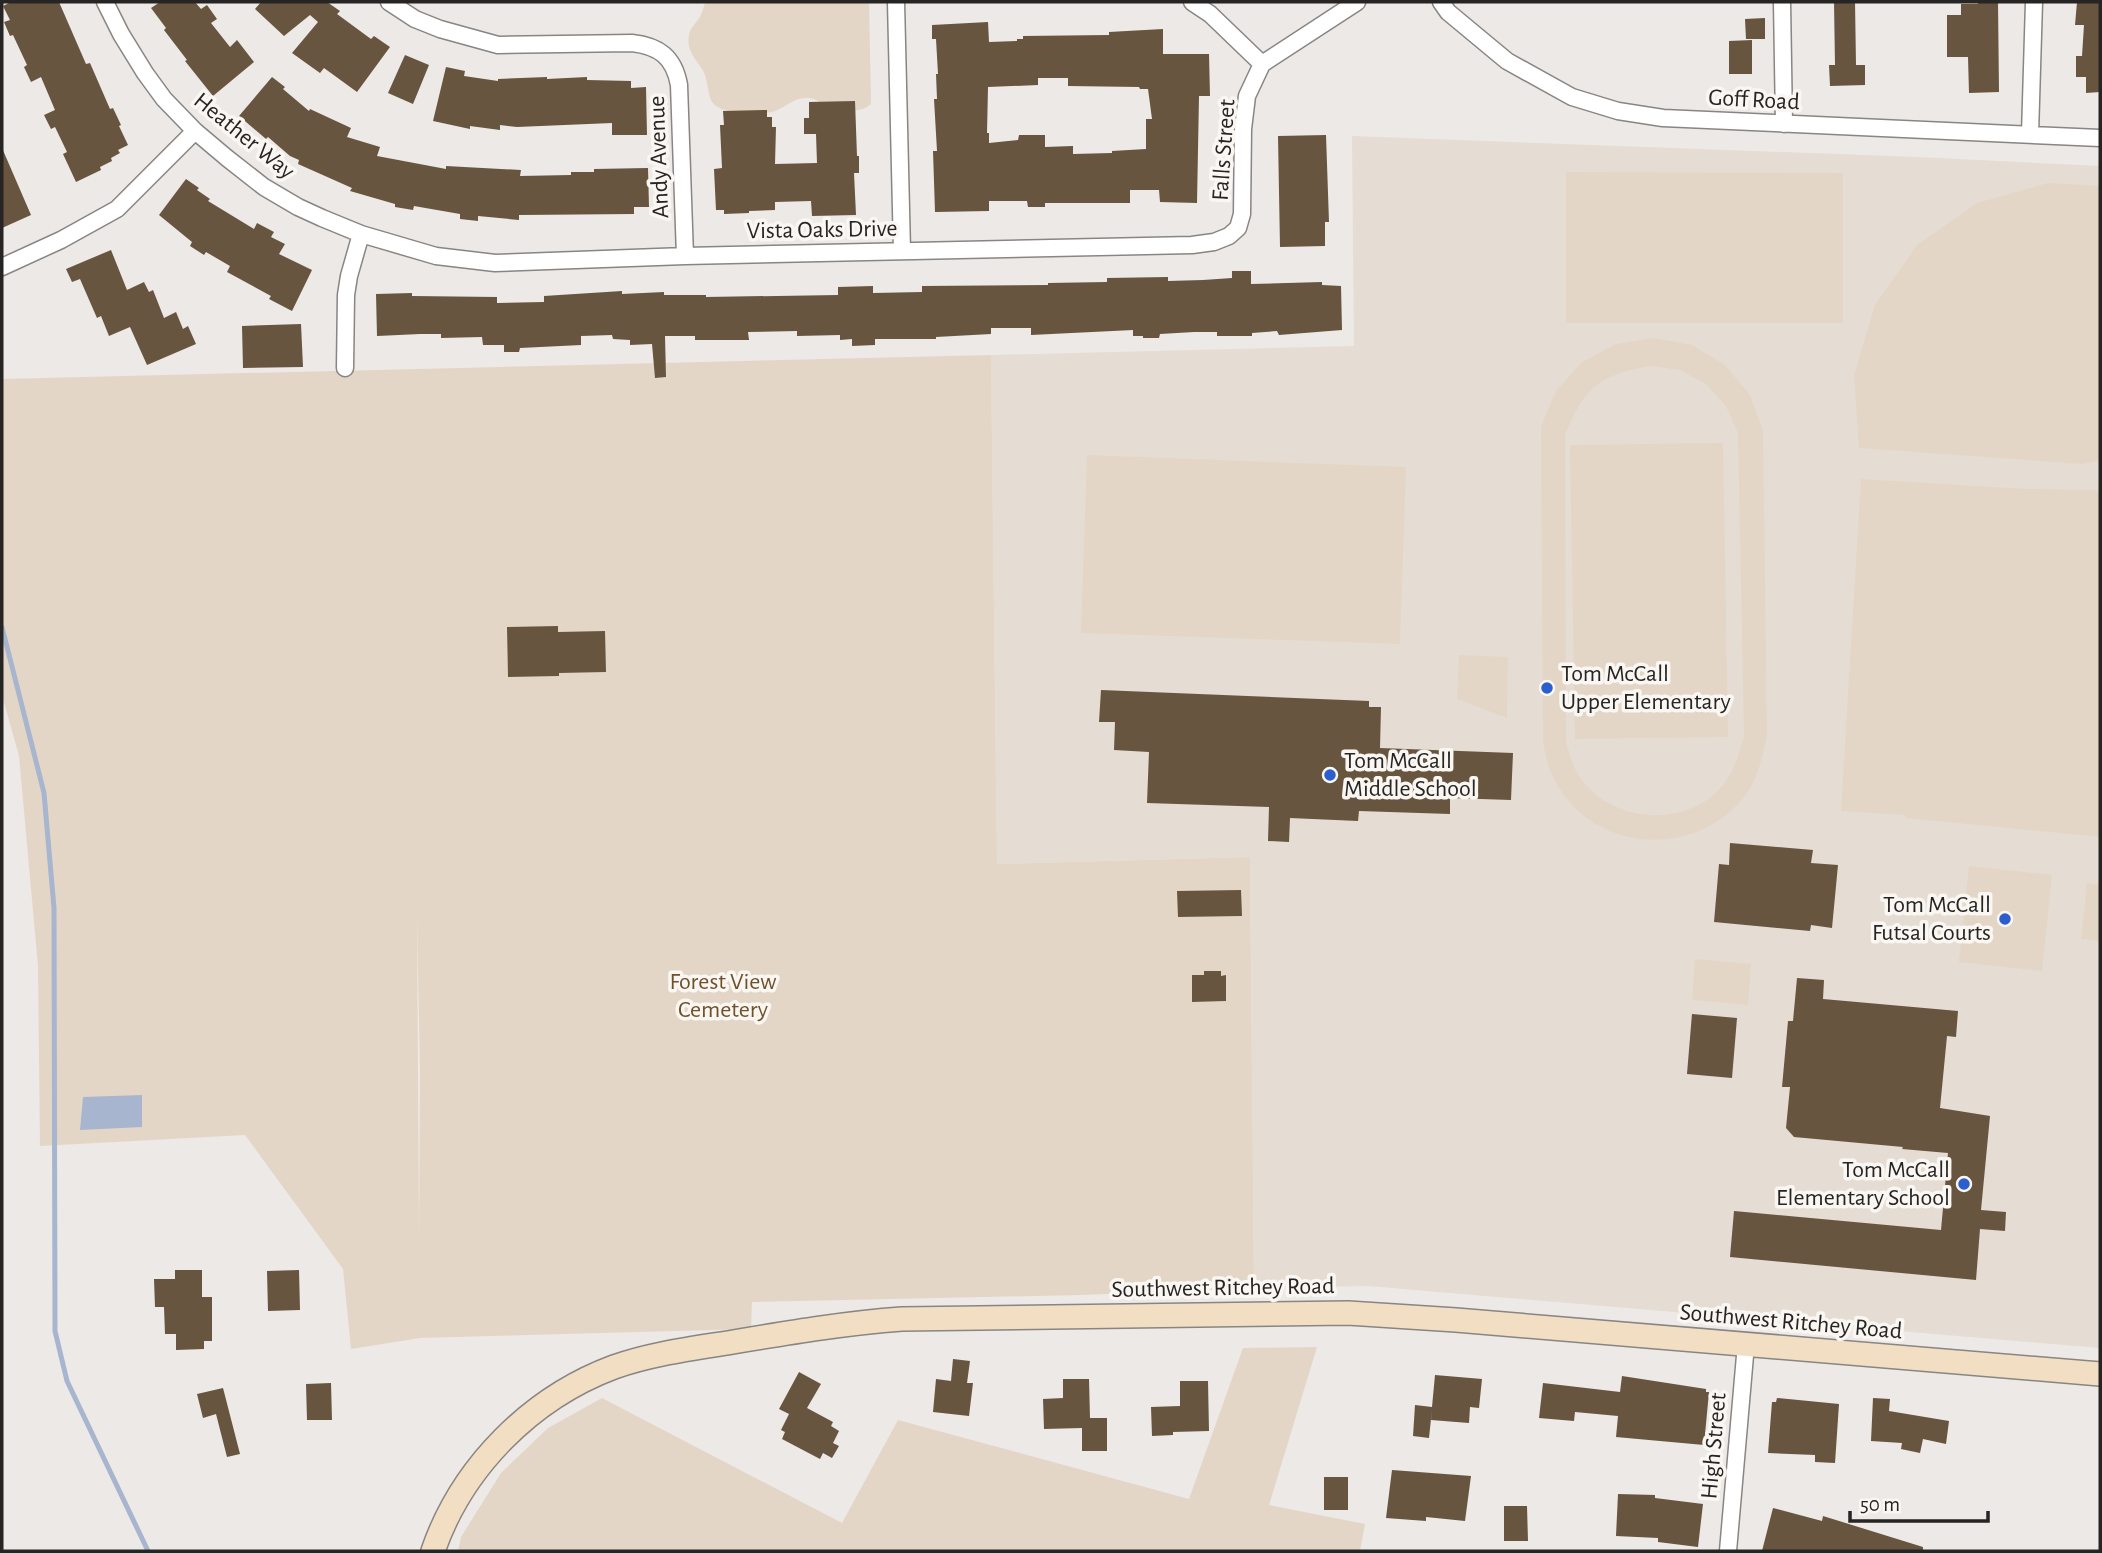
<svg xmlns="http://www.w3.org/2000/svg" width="2102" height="1553" font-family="'Alegreya Sans',sans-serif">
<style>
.built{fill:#e5dcd3}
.green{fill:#e4d6c6;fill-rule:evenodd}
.water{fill:#a7b5cf}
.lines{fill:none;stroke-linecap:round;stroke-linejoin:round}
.stream{stroke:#a7b5cf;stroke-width:5}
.building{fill:#67553f;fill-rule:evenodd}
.street-casing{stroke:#888582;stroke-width:19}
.secondary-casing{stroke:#888582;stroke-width:26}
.street{stroke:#fff;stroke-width:16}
.secondary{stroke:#f2dec3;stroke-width:23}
.poi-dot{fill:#2d5ecd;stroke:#faf7f3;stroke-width:2.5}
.labels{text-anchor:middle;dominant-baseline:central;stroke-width:7;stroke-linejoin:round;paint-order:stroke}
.street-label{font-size:24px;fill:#262524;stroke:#faf7f3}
.poi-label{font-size:24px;fill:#262524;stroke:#faf7f3;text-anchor:start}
.park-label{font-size:24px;fill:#705028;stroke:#faf7f3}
</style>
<rect width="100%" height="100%" fill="#ede9e6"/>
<path class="built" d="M1352 136 1918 157 2100 166V1348L1368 1286 1254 1288 1250 857 997 864 991 355 1354 346Z"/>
<path class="green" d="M705 2H869L871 104C862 113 841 112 830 108 821 104 816 97 806 98 792 98 784 109 772 112 756 114 719 116 711 100 707 90 708 78 702 69 695 58 686 50 689 35 690 28 696 23 700 17 702 12 704 7 705 2Z
M1566 172 1843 173V323H1566Z
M2048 183 2100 186V460L2082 464 1859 448 1854 375 1875 305 1917 245 1977 203Z
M1654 338 1692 345 1725 365 1750 395 1763 431 1767 735C1762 759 1757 784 1739 803 1686 860 1590 850 1554 779 1548 769 1546 755 1543 743L1541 426 1556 391 1582 362 1616 344ZM1651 366 1680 370 1706 384 1726 406 1738 433 1744 736C1739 754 1735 770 1723 785 1685 832 1602 822 1575 769 1571 761 1569 751 1566 743L1565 435C1584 387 1601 374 1651 366Z
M991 355 997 864 1250 857 1254 1288 1081 1295 752 1302 751 1329 420 1338 351 1349 343 1269 245 1135 40 1146 38 966 19 756 2 695V379ZM417 915 420 1074 419 1238Z
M1723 443 1728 737 1575 739 1570 445Z
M1087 455 1406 467 1400 644 1081 633Z
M1861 479 2027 489 2094 490 2100 493V837L1906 818 1905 815 1841 811Z
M1459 655 1508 657 1507 718 1457 699Z
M1969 866 2052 875 2042 971 1959 962Z
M2087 883 2100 885V941L2081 939Z
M1695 959 1751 964 1748 1005 1692 1000Z
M1317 1347 1269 1505 1365 1524 1360 1551H458L461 1537 501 1473 548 1428 602 1398 842 1523 898 1420 1189 1499 1243 1348Z"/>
<path class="water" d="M142 1095V1127L80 1130 83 1097Z"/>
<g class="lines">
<path class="stream" d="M2 627 44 793 54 908 55 1331 67 1381 148 1551"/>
</g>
<path class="building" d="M11 2H59L86 64 90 63 110 109 113 108 121 125 119 126 128 145 118 150 120 153 111 158 112 161 100 167 101 170 76 182 63 154 67 152 55 127 51 129 44 115 55 110 41 77 31 82 24 67 27 65 13 35 10 36 4 22 10 20 3 6Z
M160 2H195L201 9 207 5 217 19 211 23 230 47 237 40 254 62 213 96 185 61 187 60 164 30 166 28 151 8Z
M261 2H327L340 11 337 14 371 39 374 36 390 47 357 92 324 68 320 73 292 53 318 22 310 15 284 36 255 9Z
M1834 2H1855L1856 65H1865V85L1830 86 1829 65H1835Z
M1978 2H1998L1999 92 1969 93 1968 57H1947V15H1961V4H1978Z
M2077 2H2100V92L2086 93V77H2076V56H2082L2084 25H2075Z
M1765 18V39H1746L1745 19Z
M988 22 989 42 1017 41V39H1023V36L1109 35V32L1163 29V54H1209L1210 96H1199L1197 203 1160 202 1159 190H1130V203H1045V207H1028L1027 201H989V211L935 212 933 151H937L934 99H937L936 74H938L936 39H932V25ZM1038 78H1068V86L1139 87 1140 89H1148L1152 119H1146V149L1112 151V153L1073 154V146L1045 147V135H1019L1018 140 989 143V133H987L988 87 1038 85Z
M1752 40V74H1729V41Z
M405 55 429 65 413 104 388 93Z
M446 67 465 71 464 76 498 81V79L547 77V79L587 77V80L631 81V88L646 87 647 135H612V123L517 127 500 125V130L470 126V129L433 121Z
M272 77 285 87 283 89 309 111 310 109 351 128 347 137 380 147 377 156 446 169V166L521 170 520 176 571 175V172H594V169L648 168 649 207H634V214L519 215V220L478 216V221L460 219V214L414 206 413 210 395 207V204L350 191 352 188 298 164 299 160 290 156 268 137 266 139 239 116Z
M855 101 857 156H859V173H854L856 215 812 216 811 201 775 202V210L749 211V213L724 214V210H716L714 169 722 168 720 125H724L723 111 767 110V117H772V127H776L775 164 817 163 816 134H804V118H809V102Z
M1326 135 1329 222H1325V246L1280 247 1278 136Z
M2 148 31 215 2 228Z
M186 179 199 188 197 190 210 199 208 201 254 229 257 223 274 232 271 237 285 244 279 254 312 270 292 311 269 299 271 296 227 272 230 266 206 252 204 255 190 246 192 242 159 215Z
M111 250 127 290 144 282 149 292 153 290 164 318 176 312 183 329 188 326 196 344 147 365 130 327 109 336 101 316 97 318 80 279 72 282 66 269Z
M1232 271H1251V284L1322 282V285L1341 286 1342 330 1279 335 1277 331 1252 333V336H1217V332H1194L1160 334 1159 338H1143V336H1133V330L1031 335V328H991V334L936 337V339H875V345L852 346V339L840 340V335L797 336V331L748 332 749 340H695V336H665L666 377 655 378 652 344 630 345V340L613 339 612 335 581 336V345L520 348 519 352H504V345H483L482 337 441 338V334H420L377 336 376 294 412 293V296L497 297V303L544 302V296L622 291V294L664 292V295H706V297L838 295V287L873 286V293L922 292V286L1048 285V283L1107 282V278L1168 277V281L1203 280 1232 278Z
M301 324 303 367 243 368 242 326Z
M558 626V632L605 631 606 672 559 673V676L508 677 507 627Z
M1101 690 1369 701V707H1381L1380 748 1513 753 1511 800 1450 798V814L1359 811 1358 821 1290 818 1289 842 1268 841 1269 807 1147 803 1149 752 1114 750 1115 722H1099Z
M1730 843 1813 850 1811 863 1838 865 1832 928 1811 925 1810 931 1714 922 1719 864 1729 865Z
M1241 890 1242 916 1178 917 1177 891Z
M1204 971H1221V976L1226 975V1001L1192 1002V975H1204Z
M1797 978 1824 980 1823 999 1958 1011 1956 1037 1947 1036 1940 1108 1990 1116 1981 1210 2006 1212 2005 1231 1980 1229 1976 1280 1730 1257 1734 1211 1941 1230 1948 1153 1902 1149 1903 1147 1794 1137 1786 1128 1790 1087H1782L1788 1021H1793Z
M1692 1014 1737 1018 1732 1078 1687 1074Z
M175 1270H202V1297H212V1341H204V1349L176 1350V1334H165L164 1307H155L154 1279H175Z
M299 1270 300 1310 268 1311 267 1271Z
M953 1359 970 1361 967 1383H973L969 1416 933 1412 936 1379 951 1381Z
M799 1372 821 1384 807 1408 833 1422 831 1426 839 1431 833 1443 839 1446 832 1458 823 1453 820 1459 782 1439 785 1432 781 1430 789 1414 779 1409Z
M1435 1375 1482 1379 1479 1408 1470 1407 1469 1423 1431 1420 1432 1409 1429 1438 1413 1436 1415 1405 1432 1407Z
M1622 1376 1706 1389V1392H1709L1704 1445 1616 1437 1618 1416 1575 1412 1574 1421 1539 1418 1543 1383 1620 1392Z
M1063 1379H1089L1090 1418H1107V1451H1082V1428L1044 1429 1043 1399 1063 1398Z
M1180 1381H1208L1209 1431 1173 1432V1435L1152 1436 1151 1407 1180 1406Z
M331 1383 332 1420H307L306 1384Z
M223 1388 240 1454 227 1457 216 1414 203 1418 197 1394Z
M1777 1398 1839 1404 1835 1463 1815 1462V1455L1768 1453 1772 1402H1776Z
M1873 1398 1890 1399 1889 1411 1949 1421 1946 1444 1923 1439 1920 1453 1901 1449 1902 1443 1871 1441Z
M1392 1470 1471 1476 1465 1521 1426 1517V1521L1386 1518Z
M1324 1477H1348V1510H1324Z
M1618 1494 1655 1495V1498L1703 1504 1698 1547 1658 1542V1538L1616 1536Z
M1504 1506H1527L1528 1541H1504Z
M1773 1508 1822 1521 1823 1516 1923 1547V1551H1762Z"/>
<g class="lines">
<defs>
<path id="street" d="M105 2 121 34 145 73 164 99 195 131 227 158 264 187 298 207 322 218 361 234 436 256 495 263 685 256 1192 245 1214 242 1229 236 1238 228 1242 214 1243 129 1247 96 1262 64 1357 2
M389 2 415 19 440 29 498 45 632 43C659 46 674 57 679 85L685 256
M896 2 902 251
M1192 2 1210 14 1262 64
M1441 2 1448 12 1507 61 1572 97 1618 111 1663 118 2100 138
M1782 2 1784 124
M2030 134 2034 2
M2 267 61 240 117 209 195 131
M345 368 346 295 349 276 361 234
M1728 1551 1746 1344"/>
<path id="secondary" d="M433 1551C462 1467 531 1398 614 1367 653 1353 697 1348 739 1341 793 1332 847 1323 902 1319L1348 1313 1456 1320 2100 1374"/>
</defs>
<use href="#street" class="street-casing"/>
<use href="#secondary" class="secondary-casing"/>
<use href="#street" class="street"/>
<use href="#secondary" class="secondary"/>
</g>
<g class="poi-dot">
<circle cx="1547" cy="688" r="7"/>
<circle cx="1330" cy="775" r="7"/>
<circle cx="2005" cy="919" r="7"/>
<circle cx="1964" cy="1184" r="7"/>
</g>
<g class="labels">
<g class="street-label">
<text transform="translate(1754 100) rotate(3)">Goff Road</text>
<text transform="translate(244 136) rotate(39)">Heather Way</text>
<text transform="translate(1224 150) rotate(-86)">Falls Street</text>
<text transform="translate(659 157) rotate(-92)">Andy Avenue</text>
<text transform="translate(822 230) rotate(-1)">Vista Oaks Drive</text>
<text transform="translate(1223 1288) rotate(-1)">Southwest Ritchey Road</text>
<text transform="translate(1791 1322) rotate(5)">Southwest Ritchey Road</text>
<text transform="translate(1714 1446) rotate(-85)">High Street</text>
</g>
<g class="poi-label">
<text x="1561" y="674">Tom McCall<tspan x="1561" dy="28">Upper Elementary</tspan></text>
<text x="1344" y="761">Tom McCall<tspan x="1344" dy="28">Middle School</tspan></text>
<text x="1991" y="905" text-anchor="end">Tom McCall<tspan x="1991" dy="28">Futsal Courts</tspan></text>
<text x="1950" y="1170" text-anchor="end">Tom McCall<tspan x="1950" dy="28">Elementary School</tspan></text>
</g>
<g class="park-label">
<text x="723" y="982">Forest View<tspan x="723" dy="28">Cemetery</tspan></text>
</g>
</g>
<rect width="2102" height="1553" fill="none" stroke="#262524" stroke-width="7"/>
<path d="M1850 1511v10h138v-10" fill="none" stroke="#262524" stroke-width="3.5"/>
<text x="1860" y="1511" font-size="21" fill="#262524" stroke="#faf7f3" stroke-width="5" paint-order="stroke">50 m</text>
</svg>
